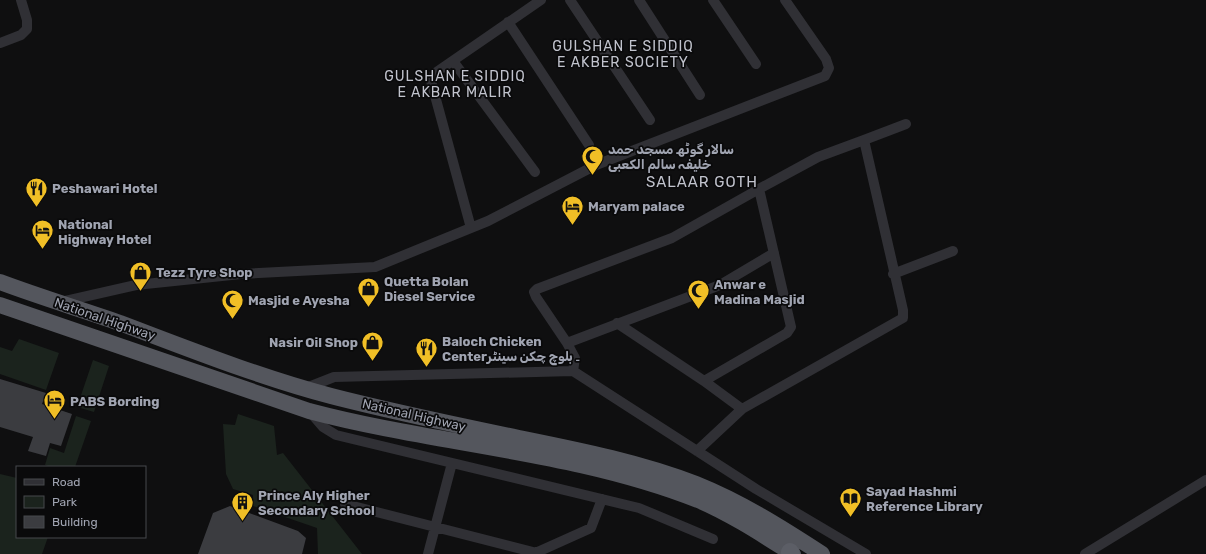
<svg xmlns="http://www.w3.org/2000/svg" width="1206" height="554" font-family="Rubik,'Noto Sans Arabic',sans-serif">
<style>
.green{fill:#1b231d}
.building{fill:#3b3c40}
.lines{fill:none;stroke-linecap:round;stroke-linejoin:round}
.minor{stroke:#303035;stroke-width:10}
.trunk{stroke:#54565d;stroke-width:16}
.motorway{stroke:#5c5e66;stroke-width:18}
.labels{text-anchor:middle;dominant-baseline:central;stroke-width:3.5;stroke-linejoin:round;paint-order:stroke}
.poi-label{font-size:13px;font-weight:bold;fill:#a0a4b1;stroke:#0a0a0b;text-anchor:start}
.street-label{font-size:13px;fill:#a0a4b1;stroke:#0a0a0b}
.neighbourhood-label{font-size:14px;letter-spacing:1px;fill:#c1c3cd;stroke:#0a0a0b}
.quarter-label{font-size:15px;letter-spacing:1px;fill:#c1c3cd;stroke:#0a0a0b}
</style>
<rect width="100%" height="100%" fill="#0f0f10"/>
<path class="green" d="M19 339 59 353 46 390 0 374V347L12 351Z
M93 360 109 366 94 412 77 407Z
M238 414 274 426 277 455 283 453 362 554H318L317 528 253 506V495L233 489 226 474 223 424 235 425Z
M76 416 91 421 75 467H51L45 465 50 448 64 453Z
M0 474 17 478V537H48L42 554H0Z"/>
<path class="building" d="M0 379 46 393 42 404 72 414 61 446 50 443 46 456 28 451 33 437 0 427Z
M230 506 298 531 306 538 302 554H198L213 513Z"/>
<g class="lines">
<path class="minor" d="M570 0 650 120
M639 0 700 95
M713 0 756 64
M508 22 589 145
M0 43 21 35 27 29V20L21 0
M453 61 535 172
M864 140 906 124
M471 228 431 81 435 73 541 0
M893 274 953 251
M61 302 136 285 241 274 375 267 488 221 596 165 825 76 829 68 826 59 785 0
M617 323 704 381 742 409
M567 343 536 297 534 292 537 289 672 238 759 189 791 327 787 333 704 381
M573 371 575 358 567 343 720 285 774 253
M306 388 334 377 573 371 756 489 866 554
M310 412 323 427 336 435 639 508 713 539
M697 451 742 409 903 318V310L864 140 818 157 759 189
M345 504 537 553
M428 554 452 463
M533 554 591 528 602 499
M1085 554 1206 480"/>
<path class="trunk" d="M0 282C40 297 80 309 120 323 189 349 259 377 331 396 393 412 456 425 519 438 578 450 639 462 696 484 741 502 782 528 822 554
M0 305 309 411C437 445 574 451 698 500 731 514 763 535 793 554"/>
<path class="motorway" d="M790 552 791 554"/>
</g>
<defs>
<symbol id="mosque-pin" viewBox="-11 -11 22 30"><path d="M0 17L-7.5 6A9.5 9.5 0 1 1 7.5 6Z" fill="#f1bf26" stroke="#0a0a0b"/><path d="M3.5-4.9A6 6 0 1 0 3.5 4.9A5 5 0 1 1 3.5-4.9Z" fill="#111"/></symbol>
<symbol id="restaurant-pin" viewBox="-11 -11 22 30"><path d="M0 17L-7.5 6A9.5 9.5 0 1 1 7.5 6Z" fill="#f1bf26" stroke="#0a0a0b"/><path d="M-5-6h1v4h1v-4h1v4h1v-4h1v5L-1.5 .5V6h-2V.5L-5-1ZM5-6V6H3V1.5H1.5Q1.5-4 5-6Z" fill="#111"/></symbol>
<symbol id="hotel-pin" viewBox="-11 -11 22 30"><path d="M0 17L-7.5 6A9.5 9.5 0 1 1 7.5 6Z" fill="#f1bf26" stroke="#0a0a0b"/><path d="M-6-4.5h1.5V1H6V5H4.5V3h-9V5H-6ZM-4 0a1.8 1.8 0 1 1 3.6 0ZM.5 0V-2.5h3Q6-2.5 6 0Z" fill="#111"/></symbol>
<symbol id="shop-pin" viewBox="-11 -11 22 30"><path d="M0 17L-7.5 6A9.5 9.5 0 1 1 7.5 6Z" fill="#f1bf26" stroke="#0a0a0b"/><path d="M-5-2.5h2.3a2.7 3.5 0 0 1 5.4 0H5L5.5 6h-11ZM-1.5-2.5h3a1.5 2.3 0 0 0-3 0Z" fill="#111"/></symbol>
<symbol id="library-pin" viewBox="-11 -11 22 30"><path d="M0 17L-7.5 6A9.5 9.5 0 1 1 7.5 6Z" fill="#f1bf26" stroke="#0a0a0b"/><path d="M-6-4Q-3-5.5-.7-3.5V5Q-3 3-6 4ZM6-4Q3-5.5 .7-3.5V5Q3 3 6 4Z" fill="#111"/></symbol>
<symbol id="building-pin" viewBox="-11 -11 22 30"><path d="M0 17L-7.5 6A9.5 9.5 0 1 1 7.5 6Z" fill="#f1bf26" stroke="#0a0a0b"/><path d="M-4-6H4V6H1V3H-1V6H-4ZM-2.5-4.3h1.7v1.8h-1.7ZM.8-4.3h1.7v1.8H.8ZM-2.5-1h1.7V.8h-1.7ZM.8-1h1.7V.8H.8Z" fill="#111"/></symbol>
</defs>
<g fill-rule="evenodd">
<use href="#mosque-pin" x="580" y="144" width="25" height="34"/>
<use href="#restaurant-pin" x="24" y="176" width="25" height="34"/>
<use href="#hotel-pin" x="560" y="194" width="25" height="34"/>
<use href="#hotel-pin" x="30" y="218" width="25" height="34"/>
<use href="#shop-pin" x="128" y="260" width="25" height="34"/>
<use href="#shop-pin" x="356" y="276" width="25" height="34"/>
<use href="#mosque-pin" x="686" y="278" width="25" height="34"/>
<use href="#mosque-pin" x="220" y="288" width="25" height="34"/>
<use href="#shop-pin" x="360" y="330" width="25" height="34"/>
<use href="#restaurant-pin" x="414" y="336" width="25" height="34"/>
<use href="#hotel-pin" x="42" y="388" width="25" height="34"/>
<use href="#library-pin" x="838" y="486" width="25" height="34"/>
<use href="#building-pin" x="230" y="490" width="25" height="34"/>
</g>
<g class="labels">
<g class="poi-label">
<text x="608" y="149">سالار گوٹھ مسجد حمد<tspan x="608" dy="15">خلیفہ سالم الکعبی</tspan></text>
<text x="52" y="188">Peshawari Hotel</text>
<text x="588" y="206">Maryam palace</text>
<text x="58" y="224">National<tspan x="58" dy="15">Highway Hotel</tspan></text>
<text x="156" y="272">Tezz Tyre Shop</text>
<text x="384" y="281">Quetta Bolan<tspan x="384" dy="15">Diesel Service</tspan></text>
<text x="714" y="284">Anwar e<tspan x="714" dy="15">Madina Masjid</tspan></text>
<text x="248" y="300">Masjid e Ayesha</text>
<text x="442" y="341">Baloch Chicken<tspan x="442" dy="15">Center۔ بلوچ چکن سینٹر</tspan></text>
<text x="358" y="342" text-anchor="end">Nasir Oil Shop</text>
<text x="70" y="401">PABS Bording</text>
<text x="866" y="491">Sayad Hashmi<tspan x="866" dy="15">Reference Library</tspan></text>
<text x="258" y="495">Prince Aly Higher<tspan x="258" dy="15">Secondary School</tspan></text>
</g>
<g class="street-label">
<text transform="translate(105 319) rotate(19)">National Highway</text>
<text transform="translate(414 415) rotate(13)">National Highway</text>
</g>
<g class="neighbourhood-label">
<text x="623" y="46">GULSHAN E SIDDIQ<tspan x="623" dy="16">E AKBER SOCIETY</tspan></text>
<text x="455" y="76">GULSHAN E SIDDIQ<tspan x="455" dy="16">E AKBAR MALIR</tspan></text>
</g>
<g class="quarter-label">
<text x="702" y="182">SALAAR GOTH</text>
</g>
</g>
<rect x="16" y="466" width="130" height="72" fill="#0a0a0b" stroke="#46484d"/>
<rect x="24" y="479" width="20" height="6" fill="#303035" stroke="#46484d"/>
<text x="52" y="486" font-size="12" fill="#a0a4b1">Road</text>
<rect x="24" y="496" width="20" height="12" fill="#1b231d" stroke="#46484d"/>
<text x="52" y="506" font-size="12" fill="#a0a4b1">Park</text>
<rect x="24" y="516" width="20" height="12" fill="#3b3c40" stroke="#46484d"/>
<text x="52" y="526" font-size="12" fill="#a0a4b1">Building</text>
</svg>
